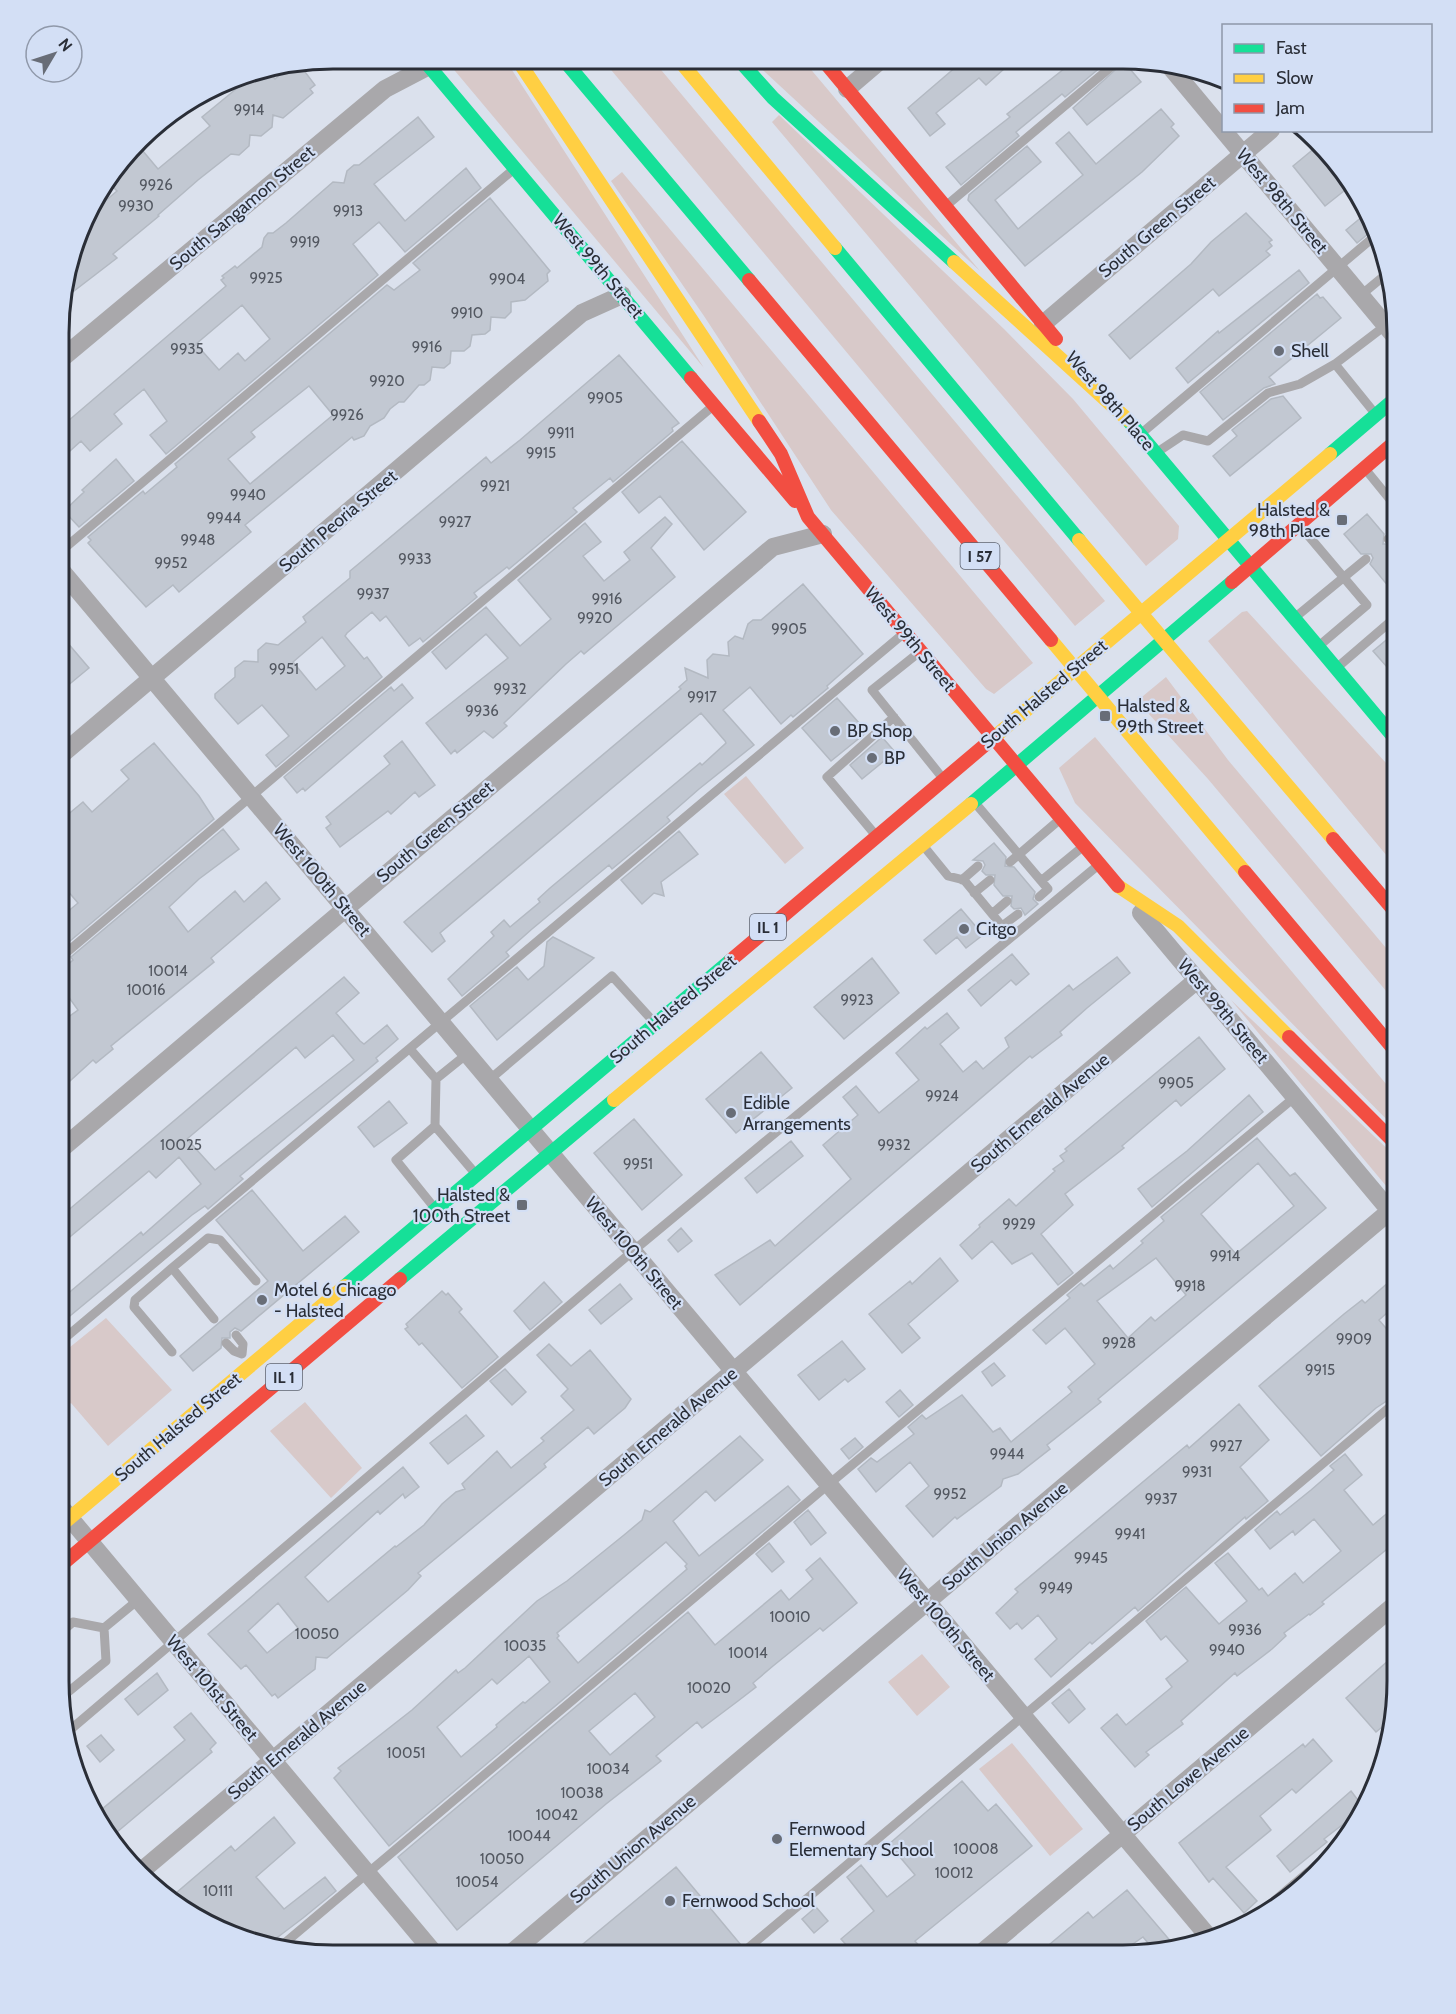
<svg xmlns="http://www.w3.org/2000/svg" width="1456" height="2014" font-family="Cabin,sans-serif">
<style>
.green{fill:#d8c9c9}
.building{fill:#c2c8d2;stroke:#b3b9c2;stroke-width:1.5;fill-rule:evenodd}
.lines{fill:none;stroke-linecap:round;stroke-linejoin:round}
.lane{stroke:#a9a8ab;stroke-width:9}
.street{stroke:#a9a8ab;stroke-width:18}
.fast{stroke:#16e098;stroke-width:14}
.slow{stroke:#ffcf43;stroke-width:14}
.jam{stroke:#f24e42;stroke-width:14}
.poi-dot{fill:#686d77;stroke:#d3dff5;stroke-width:2}
.labels{text-anchor:middle;dominant-baseline:central;stroke-width:4.5;stroke-linejoin:round;paint-order:stroke}
.number-label{font-size:15px;fill:#525760}
.shield{fill:#d3dff5;stroke:#5d6370;stroke-width:1.5}
.shield-label{font-size:16px;font-weight:bold;fill:#2a2e37}
.street-label{font-size:18px;fill:#2a2e37;stroke:#d3dff5}
.poi-label{font-size:18px;fill:#2a2e37;stroke:#d3dff5;text-anchor:start}
.rim{fill:none;stroke:#2a2e37;stroke-width:3}
</style>
<rect width="100%" height="100%" fill="#dbe1ed"/>
<path class="green" d="M445 59H505L704 368Z
M602 59H652L1105 601 1075 626Z
M752 60H803L980 271Z
M779 115 1004 329 1073 399 1179 526 1178 539 1146 566 772 122Z
M622 172 1033 663 994 694 986 689 831 510 704 316 611 181Z
M1247 611 1397 775V868L1208 641 1242 612Z
M1166 677 1228 760 1397 961V1004L1208 779 1137 701Z
M1095 737 1397 1097V1130L1075 803 1059 768Z
M746 776 804 848 785 864 724 794Z
M1231 1000 1397 1158V1199Z
M106 1318 172 1390 108 1446 71 1403 59 1413V1356Z
M305 1402 362 1468 331 1498 270 1431Z
M922 1654 950 1687 917 1716 888 1682Z
M1012 1743 1083 1829 1050 1856 979 1769Z"/>
<path class="building" d="M964 60H1014L986 85 979 78 936 113 945 124 930 136 908 108Z
M1074 61H1108L1065 97 1062 94 1016 132 1019 136 961 185 946 167 1010 117 1007 114Z
M1124 62 1141 82 1087 125 1073 108Z
M299 64 315 85 310 89 313 93 283 118 273 115 272 127 261 136 250 135 249 146 239 155 231 154 198 180 158 215 159 216 113 254 117 258 61 301 85 225 94 218 90 214 117 191 107 181 137 144 158 169 210 126 202 117 258 71 267 69 275 79 289 67 292 70Z
M1161 109 1174 124 1171 127 1179 136 1142 172 1025 266 968 200 969 195 1027 146 1041 162 995 200 1018 229 1083 175 1056 143 1069 132 1096 164Z
M418 117 434 137 374 184 405 221 466 168 481 188 405 252 379 222 353 244 378 275 166 454 150 435 167 421 144 389 114 414 122 424 90 451 81 441 61 459V427L226 286 221 280 224 278 222 276 235 266 237 268 262 247 264 238 268 233H273L286 223 333 182 344 183 347 171 354 165H359ZM242 305 270 339 245 361 238 353 219 370 196 344Z
M1316 147 1349 187 1325 206 1293 166Z
M490 198 550 271 547 274 548 281 525 300 511 302V312L505 318 491 317 490 330 485 334 472 335 470 346 464 351H451L450 363 444 368 432 367 430 380 424 385H419L404 402H399L390 409 384 418 370 426 364 436 354 440 352 437 245 525 251 532 179 592 173 585 146 607 88 543 91 540 88 537 143 491 145 494 177 467 175 464 387 285 394 290 420 270 413 263ZM309 386 333 415 250 484 228 459 255 437 251 432Z
M1369 211 1374 229 1357 243 1346 230Z
M1246 213 1272 240 1269 242 1272 246 1266 251 1270 255 1219 296 1213 289 1130 359 1109 335 1191 264 1211 242Z
M1299 270 1309 283 1188 383 1176 368 1218 331 1219 333Z
M1317 294 1320 298 1323 297 1341 318 1269 377 1275 384 1264 388 1223 420 1200 392Z
M619 355 679 423 672 428 673 431 613 482 610 478 573 508 577 512 509 569 507 567 474 593 477 597 423 642 420 638 409 646 386 616 380 621 372 612 347 633 345 636 364 659 367 657 382 677 276 767 266 755 289 736 262 705 238 724 215 698V694L235 677V668L244 661 258 662V650L266 643 278 645 306 622 303 617 350 578V571L362 561 486 457 491 463 520 440ZM322 637 345 666 316 690 293 662Z
M1283 396 1301 418 1230 476 1213 456 1237 436 1232 430 1271 399Z
M682 441 746 512 704 550 660 496 639 513 622 492Z
M116 459 134 481 79 527 64 511 84 492 82 490Z
M1367 514 1384 534 1383 544H1392L1397 550V580L1389 587 1370 564 1373 558 1371 554H1361L1344 534Z
M665 517 672 524 651 548 675 577 584 654 581 651 566 664 504 723 507 726 493 738 484 731 457 753 455 750 451 754 426 723 508 658 486 634 446 669 432 652 486 607 520 646 551 619 518 580 585 523 601 542 583 556 604 581 630 560 624 552Z
M803 584 863 654 827 686 828 688 793 717 791 715 781 724 750 687 723 710 754 745 699 789 667 817 670 821 612 869 609 865 532 929 506 952 509 956 462 996 448 979 494 936 491 932 504 920 510 927 540 902 538 899 550 888 700 763 702 765 726 743 725 741 701 713 440 933 445 941 432 952 404 922 681 689 679 687 687 680 685 668 708 678 707 660 713 654 729 656 728 642 735 636 743 639 748 624 753 620H761Z
M1397 631V658L1387 667 1373 651Z
M60 634 89 668 60 692Z
M402 684 413 698 305 791 303 788 297 793 284 777 391 687 394 691Z
M837 698 867 732 831 761 802 728Z
M882 737 895 752 862 779 850 765Z
M402 741 435 785 419 797 415 792 391 814 388 811 340 847 326 828 331 824 326 817 390 764 384 756Z
M154 743 199 796 214 819 63 947 60 943V918L78 903 60 882V821L83 802 92 812 129 779 121 770Z
M223 829 239 849 199 879 169 907 188 932 235 891 244 902 266 882 280 899 211 958 214 962 111 1046 113 1049 96 1063 93 1060 60 1090V1023L78 1010 60 985V971L73 960 71 957Z
M679 831 698 854 661 882 664 896 654 893 642 904 621 880Z
M994 843 1006 857 1005 866 1014 867 1035 892 1033 899 1038 904 1025 915 1021 908 1014 909 1011 906 1012 896H1003L994 885 995 875H986L982 871 985 865 983 861 973 860Z
M961 909 983 935 966 948 957 937 936 954 924 940Z
M553 937 594 958 497 1040 470 1006 517 967 528 980 544 966 547 942Z
M1012 954 1029 974 1016 985 1011 980 981 1006 968 990Z
M1117 957 1130 973 1087 1008 1060 1032 1062 1035 1032 1058 1030 1056 740 1305 715 1275 770 1240 775 1246 851 1179 823 1145 858 1115 843 1097 856 1086 879 1113 919 1080 896 1053 925 1027 927 1029 947 1013 959 1028 940 1044 963 1072 976 1061 983 1069 1009 1047 1005 1038 1069 985 1073 990Z
M872 958 899 993 844 1039 814 1007Z
M344 977 359 993 336 1013 360 1041 364 1044 387 1025 398 1039 376 1058 378 1061 240 1176 243 1179 208 1209 205 1206 192 1215 59 1325V1301L141 1232 143 1235 201 1184 179 1157 156 1178 149 1171 59 1246V1218ZM333 1035 354 1060 215 1170 187 1139 296 1047 305 1058Z
M1199 1037 1225 1069 1181 1106 1176 1100 1122 1146 1124 1148 1065 1194 1073 1205 1041 1234 1073 1273 1058 1285 1032 1253 1012 1264 992 1241 972 1259 960 1245 980 1227 979 1225 1009 1199 1016 1206 1055 1171 1053 1169 1064 1161 1060 1156 1067 1151 1065 1149Z
M761 1052 792 1088 736 1133 706 1099Z
M1249 1095 1263 1112 1152 1207 1138 1189 1187 1151Z
M389 1101 407 1123 374 1147 358 1127Z
M634 1119 682 1175 642 1210 594 1153Z
M1257 1138 1290 1176 1295 1173 1326 1208 1098 1399 1101 1402 1047 1445 1050 1449 1018 1474 1003 1479 1001 1486 957 1519 955 1517 933 1537 906 1506 929 1486 910 1462 876 1492 858 1469 871 1458 877 1462 914 1434 908 1427 922 1415 926 1419 962 1395 993 1432 1000 1428 1011 1442 1072 1392 1068 1387 1095 1364 1065 1328 1046 1344 1033 1330 1070 1298 1067 1295 1081 1283 1084 1286 1110 1265 1113 1269 1143 1243 1141 1241 1164 1221 1161 1217ZM1258 1163 1294 1206 1236 1254 1201 1214ZM1156 1258 1186 1295 1155 1321 1151 1317 1128 1338 1097 1301Z
M791 1141 803 1156 757 1193 745 1178Z
M252 1190 303 1251 345 1216 359 1232 241 1331 235 1328 230 1332V1338H222L221 1348 193 1371 180 1356 268 1281 216 1220Z
M681 1228 692 1241 678 1252 668 1240Z
M940 1258 958 1281 908 1324 920 1338 902 1353 869 1314 910 1281 912 1284Z
M1390 1281 1397 1289V1304L1379 1320 1397 1341V1394L1376 1408 1321 1456 1259 1386 1344 1314 1362 1300 1365 1303Z
M544 1282 562 1302 530 1330 514 1311Z
M620 1284 632 1299 601 1324 589 1310Z
M442 1291 446 1295 448 1293 462 1309 459 1312 498 1357 462 1388 422 1343 419 1345 405 1329 408 1327 406 1324Z
M842 1341 865 1369 848 1382 845 1379 819 1400 798 1375Z
M549 1344 571 1366 590 1350 631 1399 625 1408 594 1434 588 1427 544 1464 546 1467 418 1573 421 1576 408 1590 327 1658 316 1657 315 1669 306 1676 278 1698 275 1694 272 1696 246 1665 241 1669 208 1634 403 1467 419 1487 405 1498 403 1494 380 1514 378 1511 305 1577 328 1602 395 1546 396 1547 424 1525 442 1504 456 1492 465 1489 462 1484 497 1451 511 1468 544 1441 541 1438 574 1410 561 1396 568 1389 537 1355ZM278 1603 298 1628 267 1653 248 1631Z
M994 1363 1005 1376 992 1386 982 1372Z
M505 1369 526 1392 512 1405 490 1381Z
M900 1390 913 1405 899 1417 886 1402Z
M1239 1404 1269 1440 1240 1467 1268 1501 1246 1519 1245 1517 1138 1611 1135 1607 1092 1644 1090 1642 1051 1677 1035 1659 1057 1639 1038 1615 1022 1629 1017 1623 1010 1629 996 1613 1018 1592 1015 1589 1187 1445 1189 1448Z
M1397 1410V1432L1386 1419Z
M466 1415 484 1436 448 1464 430 1443Z
M740 1436 763 1460 715 1501 706 1491 673 1521 699 1556 788 1486 800 1500 389 1846 334 1778 341 1771 338 1768 412 1710 456 1670 458 1673 465 1668 537 1601 567 1581 624 1535 642 1520 645 1510 650 1512ZM666 1542 687 1564 685 1566 687 1569 578 1663 557 1638 559 1636 557 1633ZM529 1656 550 1682 525 1703 523 1702 496 1725 497 1727 461 1757 437 1727 492 1679 497 1684Z
M855 1438 863 1447 849 1459 841 1449Z
M1345 1454 1362 1475 1344 1490 1373 1525 1397 1505V1541L1322 1602 1324 1604 1310 1615 1309 1614 1284 1633 1286 1636 1272 1649 1237 1676 1235 1673 1181 1721 1183 1724 1146 1752 1149 1755 1135 1767 1101 1728 1117 1714 1126 1725 1172 1687 1166 1679 1188 1661 1166 1636 1161 1640 1146 1621 1186 1587 1219 1624 1247 1601 1215 1563 1228 1553 1259 1590 1262 1588 1268 1596 1295 1573 1303 1583 1341 1551 1314 1519 1295 1535 1293 1531 1270 1549 1255 1530 1277 1511 1280 1515 1311 1490 1334 1470 1330 1466Z
M808 1510 826 1533 811 1545 794 1522Z
M769 1543 784 1562 772 1572 756 1554Z
M820 1558 857 1603 823 1631 820 1628 773 1666 753 1683 756 1687 738 1701 702 1728 697 1722 656 1756 661 1761 606 1804 457 1930 398 1857 688 1612 715 1645 781 1590 789 1600 813 1579 806 1570ZM635 1693 655 1717 610 1755 589 1731Z
M1397 1653V1700L1393 1718 1376 1732 1346 1698Z
M157 1673 168 1690 138 1715 125 1699Z
M1069 1689 1085 1709 1069 1723 1052 1703Z
M191 1713 216 1743 210 1749 212 1752 110 1838 95 1815 185 1740 174 1727Z
M101 1735 114 1750 100 1762 87 1746Z
M1313 1739 1332 1761 1296 1793 1292 1789 1260 1816 1271 1830 1226 1867 1257 1901 1244 1913 1213 1878 1209 1882 1179 1843 1303 1744 1305 1747Z
M962 1781 988 1811 996 1804 1032 1846 915 1941 920 1947 911 1955H855L841 1939 874 1911 847 1877 861 1865 887 1897 915 1875 889 1844Z
M1351 1791 1364 1808 1324 1839 1327 1842 1290 1872 1277 1856Z
M274 1817 295 1843 256 1877 284 1909 325 1877 336 1891 303 1918 270 1943 180 1909 169 1899 231 1846 235 1851Z
M676 1867 741 1945 734 1954H571Z
M1127 1890 1173 1944 1153 1949 1143 1937 1117 1955H1037L1088 1912 1093 1918Z
M816 1907 828 1921 814 1933 802 1919Z"/>
<g class="lines">
<path class="lane" d="M947 205 1118 61
M1361 295 1384 276
M1373 411 1335 364 1394 319
M1143 432 1375 236
M1159 451 1183 435 1208 441 1268 393 1300 384 1335 364
M1366 470 1397 508
M1301 527 1367 605 1320 645
M1388 539 1397 532
M60 552 514 169
M1298 615 1366 559
M917 654 872 690 941 776
M1340 665 1397 616
M976 804 1048 889 1039 897
M873 832 827 777 894 717
M926 849 948 876 964 880 1002 926 1018 914
M1010 862 1058 821
M962 880 978 866
M1041 881 1080 849
M974 893 990 880
M992 914 1007 901
M60 958 713 406
M410 1049 436 1079
M467 1054 436 1079 435 1126 474 1172
M489 1080 612 976 652 1020
M433 1206 396 1160 435 1126
M214 1319 172 1268 208 1238 220 1240 256 1281
M59 1343 903 634
M226 1343 234 1351 242 1354 243 1344 236 1335
M172 1352 134 1307 135 1300 172 1268
M104 1628 138 1600
M59 1634 73 1622 104 1628
M62 1697 106 1661 104 1628
M70 1730 633 1251 1096 867
M1242 1928 1345 1841
M280 1947 829 1484 1295 1097
M741 1954 1397 1401"/>
<path class="street" d="M1167 63 1397 339
M847 89 881 60
M1043 324 1271 130
M61 359 385 89 429 66
M60 569 1208 1936
M60 756 582 313 622 295
M1141 913 1396 1218
M59 1151 773 547 823 534
M59 1505 435 1954
M139 1873 1197 980
M510 1954 1390 1211
M979 1955 1397 1603"/>
<path class="fast" d="M423 59 691 378
M563 59 749 280
M739 60 773 98 954 262
M835 248 1079 540
M1128 420 1397 741
M1330 454 1397 397
M971 804 1232 582
M400 1279 614 1100
M345 1286 731 960"/>
<path class="slow" d="M517 59 759 421
M679 60 835 248
M954 262 1128 420
M1079 540 1333 839
M1051 640 1245 872
M992 739 1330 454
M1118 886 1178 926 1289 1037
M614 1100 971 804
M59 1527 345 1286"/>
<path class="jam" d="M823 60 1056 339
M749 280 1051 640
M691 378 795 501
M759 421 781 454 808 517
M808 517 1118 886
M1232 582 1397 440
M1333 839 1397 914
M1245 872 1397 1053
M731 960 992 739
M1289 1037 1397 1145
M59 1567 400 1279"/>
</g>
<g class="poi-dot">
<circle cx="1279" cy="351" r="6"/>
<rect x="1336" y="514" width="12" height="12" rx="3"/>
<rect x="1099" y="710" width="12" height="12" rx="3"/>
<circle cx="835" cy="731" r="6"/>
<circle cx="872" cy="758" r="6"/>
<circle cx="964" cy="929" r="6"/>
<circle cx="731" cy="1113" r="6"/>
<rect x="516" y="1199" width="12" height="12" rx="3"/>
<circle cx="262" cy="1300" r="6"/>
<circle cx="777" cy="1839" r="6"/>
<circle cx="670" cy="1901" r="6"/>
</g>
<g class="labels">
<g class="number-label">
<text x="249" y="110">9914</text>
<text x="156" y="185">9926</text>
<text x="136" y="206">9930</text>
<text x="348" y="211">9913</text>
<text x="305" y="242">9919</text>
<text x="266" y="278">9925</text>
<text x="507" y="279">9904</text>
<text x="467" y="313">9910</text>
<text x="427" y="347">9916</text>
<text x="187" y="349">9935</text>
<text x="387" y="381">9920</text>
<text x="605" y="398">9905</text>
<text x="347" y="415">9926</text>
<text x="561" y="433">9911</text>
<text x="541" y="453">9915</text>
<text x="495" y="486">9921</text>
<text x="248" y="495">9940</text>
<text x="224" y="518">9944</text>
<text x="455" y="522">9927</text>
<text x="198" y="540">9948</text>
<text x="415" y="559">9933</text>
<text x="171" y="563">9952</text>
<text x="373" y="594">9937</text>
<text x="607" y="599">9916</text>
<text x="595" y="618">9920</text>
<text x="789" y="629">9905</text>
<text x="284" y="669">9951</text>
<text x="510" y="689">9932</text>
<text x="702" y="697">9917</text>
<text x="482" y="711">9936</text>
<text x="168" y="971">10014</text>
<text x="146" y="990">10016</text>
<text x="857" y="1000">9923</text>
<text x="1176" y="1083">9905</text>
<text x="942" y="1096">9924</text>
<text x="181" y="1145">10025</text>
<text x="894" y="1145">9932</text>
<text x="638" y="1164">9951</text>
<text x="1019" y="1224">9929</text>
<text x="1225" y="1256">9914</text>
<text x="1190" y="1286">9918</text>
<text x="1354" y="1339">9909</text>
<text x="1119" y="1343">9928</text>
<text x="1320" y="1370">9915</text>
<text x="1226" y="1446">9927</text>
<text x="1007" y="1454">9944</text>
<text x="1197" y="1472">9931</text>
<text x="950" y="1494">9952</text>
<text x="1161" y="1499">9937</text>
<text x="1130" y="1534">9941</text>
<text x="1091" y="1558">9945</text>
<text x="1056" y="1588">9949</text>
<text x="790" y="1617">10010</text>
<text x="1245" y="1630">9936</text>
<text x="317" y="1634">10050</text>
<text x="525" y="1646">10035</text>
<text x="1227" y="1650">9940</text>
<text x="748" y="1653">10014</text>
<text x="709" y="1688">10020</text>
<text x="406" y="1753">10051</text>
<text x="608" y="1769">10034</text>
<text x="582" y="1793">10038</text>
<text x="557" y="1815">10042</text>
<text x="529" y="1836">10044</text>
<text x="976" y="1849">10008</text>
<text x="502" y="1859">10050</text>
<text x="954" y="1873">10012</text>
<text x="477" y="1882">10054</text>
<text x="218" y="1891">10111</text>
</g>
<g class="shield">
<rect x="960.5" y="543" width="39" height="26" rx="4.5"/>
<rect x="750" y="914" width="36" height="26" rx="4.5"/>
<rect x="266" y="1364" width="36" height="26" rx="4.5"/>
</g>
<g class="shield-label">
<text x="980" y="556">I 57</text>
<text x="768" y="927">IL 1</text>
<text x="284" y="1377">IL 1</text>
</g>
<g class="street-label">
<text transform="translate(1282 201) rotate(50)">West 98th Street</text>
<text transform="translate(242 208) rotate(-40)">South Sangamon Street</text>
<text transform="translate(1157 227) rotate(-40)">South Green Street</text>
<text transform="translate(598 266) rotate(50)">West 99th Street</text>
<text transform="translate(1110 401) rotate(49)">West 98th Place</text>
<text transform="translate(338 521) rotate(-40)">South Peoria Street</text>
<text transform="translate(910 639) rotate(50)">West 99th Street</text>
<text transform="translate(1044 694) rotate(-40)">South Halsted Street</text>
<text transform="translate(435 832) rotate(-40)">South Green Street</text>
<text transform="translate(322 880) rotate(50)">West 100th Street</text>
<text transform="translate(673 1009) rotate(-40)">South Halsted Street</text>
<text transform="translate(1223 1011) rotate(50)">West 99th Street</text>
<text transform="translate(1040 1113) rotate(-40)">South Emerald Avenue</text>
<text transform="translate(634 1253) rotate(50)">West 100th Street</text>
<text transform="translate(178 1427) rotate(-40)">South Halsted Street</text>
<text transform="translate(668 1427) rotate(-40)">South Emerald Avenue</text>
<text transform="translate(1005 1536) rotate(-40)">South Union Avenue</text>
<text transform="translate(946 1625) rotate(50)">West 100th Street</text>
<text transform="translate(212 1688) rotate(50)">West 101st Street</text>
<text transform="translate(297 1740) rotate(-40)">South Emerald Avenue</text>
<text transform="translate(1188 1779) rotate(-40)">South Lowe Avenue</text>
<text transform="translate(633 1849) rotate(-40)">South Union Avenue</text>
</g>
<g class="poi-label">
<text x="1291" y="351">Shell</text>
<text x="1330" y="510" text-anchor="end">Halsted &amp;<tspan x="1330" dy="21">98th Place</tspan></text>
<text x="1117" y="706">Halsted &amp;<tspan x="1117" dy="21">99th Street</tspan></text>
<text x="847" y="731">BP Shop</text>
<text x="884" y="758">BP</text>
<text x="976" y="929">Citgo</text>
<text x="743" y="1103">Edible<tspan x="743" dy="21">Arrangements</tspan></text>
<text x="510" y="1195" text-anchor="end">Halsted &amp;<tspan x="510" dy="21">100th Street</tspan></text>
<text x="274" y="1290">Motel 6 Chicago<tspan x="274" dy="21">- Halsted</tspan></text>
<text x="789" y="1829">Fernwood<tspan x="789" dy="21">Elementary School</tspan></text>
<text x="682" y="1901">Fernwood School</text>
</g>
</g>
<path d="M0 0H1456V2014H0ZM333 69H1123A264 264 0 0 1 1387 333V1681A264 264 0 0 1 1123 1945H333A264 264 0 0 1 69 1681V333A264 264 0 0 1 333 69Z" fill="#d3dff5" fill-rule="evenodd"/>
<path class="rim" d="M333 69H1123A264 264 0 0 1 1387 333V1681A264 264 0 0 1 1123 1945H333A264 264 0 0 1 69 1681V333A264 264 0 0 1 333 69Z"/>
<rect x="1222" y="24" width="210" height="108" fill="#d3dff5" stroke="#8f98a9" stroke-width="1.5"/>
<rect x="1234" y="44" width="30" height="9" fill="#16e098" stroke="#8f98a9" stroke-width="1.5"/>
<text x="1276" y="54" font-size="18" fill="#2a2e37">Fast</text>
<rect x="1234" y="74" width="30" height="9" fill="#ffcf43" stroke="#8f98a9" stroke-width="1.5"/>
<text x="1276" y="84" font-size="18" fill="#2a2e37">Slow</text>
<rect x="1234" y="104" width="30" height="9" fill="#f24e42" stroke="#8f98a9" stroke-width="1.5"/>
<text x="1276" y="114" font-size="18" fill="#2a2e37">Jam</text>
<g transform="translate(54 54) rotate(51)"><circle r="28" fill="#d3dff5" stroke="#8f98a9" stroke-width="1.5"/>
<path d="M0-4.5L10 22L0 15L-10 22Z" fill="#686d77"/>
<text y="-9" font-size="16" font-weight="bold" text-anchor="middle" fill="#2a2e37">N</text>
</g>
</svg>
